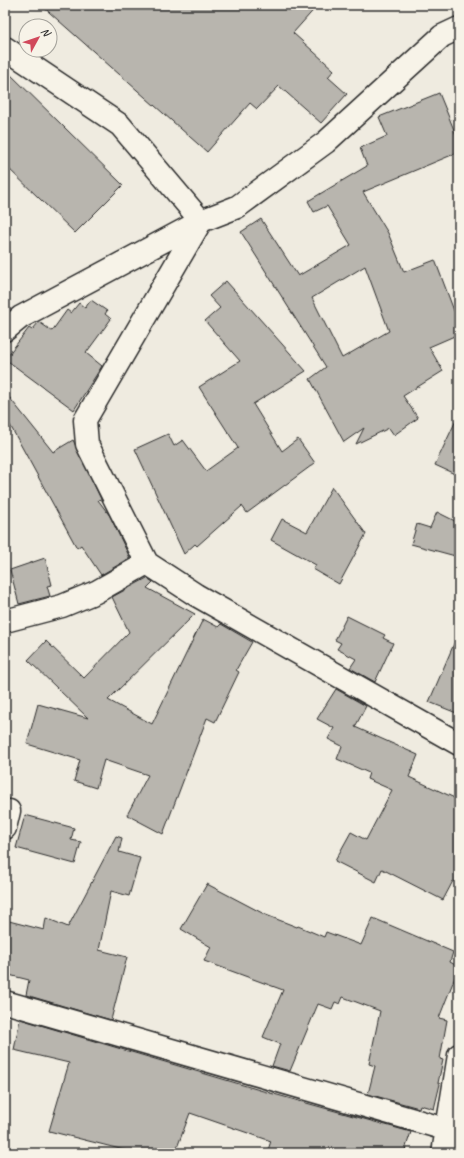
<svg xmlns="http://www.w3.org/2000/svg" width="464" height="1158" font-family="Caveat,sans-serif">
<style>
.building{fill:#b8b5ae;stroke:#2b2b2b;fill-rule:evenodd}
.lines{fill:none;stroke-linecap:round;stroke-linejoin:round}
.minor-casing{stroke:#2b2b2b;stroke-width:25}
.minor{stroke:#f7f3e8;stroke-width:22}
</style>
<rect width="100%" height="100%" fill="#efebe0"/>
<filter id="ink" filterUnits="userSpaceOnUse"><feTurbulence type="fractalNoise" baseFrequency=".025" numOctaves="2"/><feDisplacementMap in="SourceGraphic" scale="8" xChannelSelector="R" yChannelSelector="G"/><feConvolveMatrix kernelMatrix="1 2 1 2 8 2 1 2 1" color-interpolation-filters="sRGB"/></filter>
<g filter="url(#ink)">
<path class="building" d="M41 5H318L293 33 334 70 328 77 347 94 321 123 279 86 257 109 250 103 207 152Z
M5 69 123 185 75 233 5 165Z
M439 93 459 142V152L363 192 388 233 404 272 435 260 459 324V334L429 347 443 371 403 396 418 418 394 435 389 428 356 444 364 428 344 442 310 379 326 367 241 232 261 219 298 276 351 245 327 206 314 212 308 201 367 166 360 148 387 136 379 117ZM365 266 389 331 342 358 312 298Z
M226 281 306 371 253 404 282 451 298 439 315 463 247 513 242 506 197 546 195 544 184 554 135 449 168 434 174 446 183 440 206 471 238 448 199 387 240 361 205 321 220 308 209 296Z
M91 300 107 311 105 314 111 319 86 353 102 366 74 410 5 359 29 328 32 330 39 322 52 331 67 310 71 313 79 303 85 308Z
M5 392 53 452 73 440 101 499 98 500 110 516 130 558 101 575 81 545 77 548 5 416Z
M459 414V476L435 465Z
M332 487 366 534 339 584 313 569 316 565 271 540 282 519 307 532Z
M437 512 459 523V557L411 544 417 524 430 528Z
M45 558 52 585 47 586 50 596 19 604 10 570Z
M147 578 153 582 147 588 195 614 108 700 152 724 203 619 218 627 221 624 252 642 236 670 239 672 215 722 207 718 163 834 127 815 148 775 104 760 96 788 74 781 80 760 27 744 38 704 88 718 28 660 46 641 84 678 129 632 112 597Z
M347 616 385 635 383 638 393 643 375 682 350 668 356 659 337 649 341 643 335 640Z
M459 632V714L429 702Z
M336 689 366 706 355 727 418 755 409 777 459 800V884L453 881 443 900 382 869 376 882 335 861 351 832 366 840 392 790 367 779 369 773 337 759 342 746 328 739 334 728 317 719Z
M25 815 74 828 71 840 81 842 75 864 16 848Z
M116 836 122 838 119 852 140 858 129 896 111 891 99 950 127 957 111 1020 26 995 29 980 5 974V920L44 930 46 918 68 927Z
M207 884 266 915 297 927 298 926 324 937 326 932 361 945 373 918 453 952 450 962 459 967 439 1018 447 1020 440 1059 443 1060 438 1083 440 1084 434 1109 420 1105 419 1108 368 1094 375 1066 369 1064 380 1011 343 997 340 1004 335 1002 332 1009 318 1004 290 1071 272 1066 280 1044 263 1037 283 990 204 961 211 947 181 929Z
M20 1019 263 1091 411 1132 404 1153H267L271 1141 190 1113 175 1153H136L49 1131 69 1063 14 1050Z"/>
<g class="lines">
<defs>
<path id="minor" d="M5 48 120 125 201 221
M201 221 85 420 87 444 147 563 196 595 459 744
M5 330 21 317 201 221 237 207 326 142 442 36 459 28
M5 621 62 606 96 592 147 563
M5 828 9 811
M5 1002 459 1133
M443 1153 459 1055"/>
</defs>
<use href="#minor" class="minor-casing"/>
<use href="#minor" class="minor"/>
</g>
</g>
<rect width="464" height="1158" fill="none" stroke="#f7f3e8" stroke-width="20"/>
<rect x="10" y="10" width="444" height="1138" fill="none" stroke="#2b2b2b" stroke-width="1.5" filter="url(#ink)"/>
<g transform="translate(38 38) rotate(50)"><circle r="19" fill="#f7f3e8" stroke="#a5a39c"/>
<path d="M0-3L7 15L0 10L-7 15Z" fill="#d1495b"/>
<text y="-6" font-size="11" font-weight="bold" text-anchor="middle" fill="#2b2b2b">N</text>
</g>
</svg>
